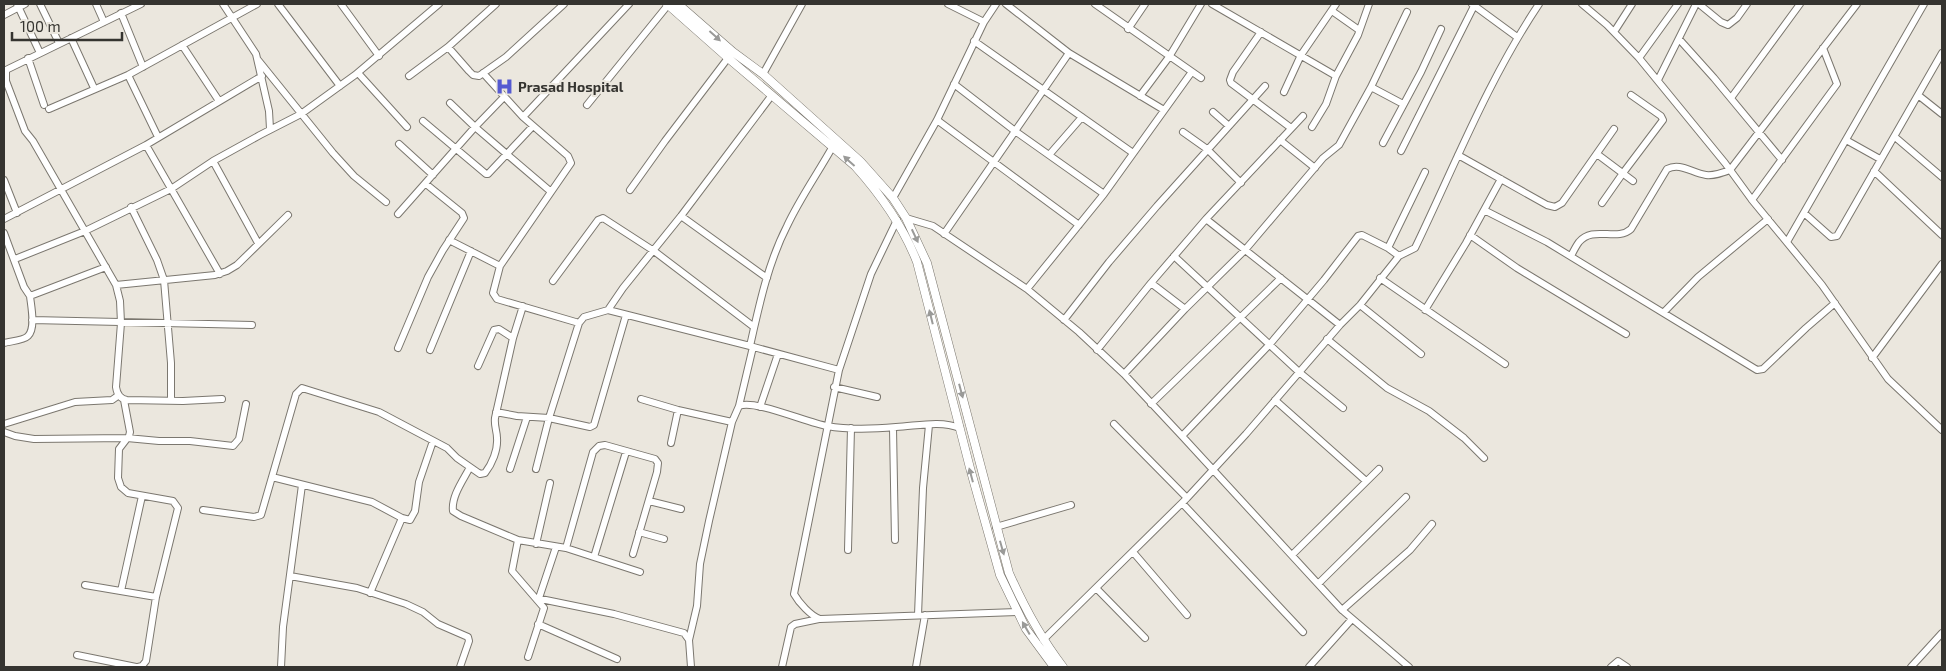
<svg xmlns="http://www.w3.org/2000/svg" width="1946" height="671" font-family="'Exo 2',sans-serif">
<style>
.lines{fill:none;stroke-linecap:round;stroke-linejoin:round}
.minor-casing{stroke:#7b776f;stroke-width:8}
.tertiary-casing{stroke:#7b776f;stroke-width:9}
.minor{stroke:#fff;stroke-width:6}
.tertiary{stroke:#fff;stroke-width:8}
.oneway{fill:#9a9a98}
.labels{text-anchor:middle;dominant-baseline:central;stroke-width:4.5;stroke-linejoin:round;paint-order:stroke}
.poi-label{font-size:14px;font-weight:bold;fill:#353430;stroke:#ebe7de;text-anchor:start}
</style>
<rect width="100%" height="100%" fill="#ebe7de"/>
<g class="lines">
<defs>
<path id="minor" d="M17 4 40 53
M40 4 59 43
M96 4 104 22
M223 4 256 54 269 111 270 129
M278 4 340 86
M341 4 379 56
M948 4 984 22
M1006 4 1069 53 1164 110
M1095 4 1201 78
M1212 4 1336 76
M1472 4 1517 37
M1582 4 1607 25 1639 58 1725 163 1752 200 1822 285 1888 379 1942 430
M1699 4 1721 22 1728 25 1737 18 1747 4
M1332 11 1359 30
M121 13 143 67
M4 15 25 4
M1128 29 1145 4
M1261 32 1233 72 1230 80 1231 83 1291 128
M1614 32 1632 4
M71 38 94 88
M1679 39 1714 78 1782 160
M974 41 1133 153
M182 45 219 101
M448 47 469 71 473 75 479 76 506 57 564 4
M28 58 44 105
M1639 58 1678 4
M258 60 333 153 354 176 386 202
M358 73 407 127
M763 74 802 4
M128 75 158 137
M409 76 448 47 496 4
M1658 80 1696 4
M6 81 25 131 33 141 116 285 120 301 121 323 116 387C117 394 120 399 127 400L183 401 222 399
M4 82 6 81V70L141 4
M954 84 1015 131 1104 194
M1371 87 1403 104
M1284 92 1301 55 1336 4
M1918 95 1942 114
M1140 96 1169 57 1201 4
M1731 98 1800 4
M450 103 475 127 550 191
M587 105 668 5
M49 109 128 75 257 4
M1213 112 1229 126
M523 117 629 4
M937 120 1079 225
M423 121 486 174H488L533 126
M1312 127 1326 104 1336 76 1358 35 1369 4
M1183 132 1207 149 1241 183
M1895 137 1942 177
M1280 140 1315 168
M1846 140 1880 159
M1383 143 1421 72 1441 29
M399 144 433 175
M146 145 262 76
M1401 151 1474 6
M1597 154 1633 181
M1049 155 1082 117
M1458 155 1547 205 1555 207 1562 203 1614 129
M213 161 258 243
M1874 171 1942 235
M4 180 17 213
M630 190 665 141 728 58
M893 198 937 120 984 22 996 4
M1752 200 1837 84 1823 48
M1602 203 1623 173 1663 120 1661 116 1631 95
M131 207 157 260 164 280 171 363V401
M1484 210 1547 242 1757 370 1763 369 1806 328 1835 303
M1804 213 1831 237 1837 236 1942 53
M398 214 475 127 504 97
M681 216 767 278
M906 218 933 226 1027 289 1079 332 1124 374 1182 436 1342 610 1409 667
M4 219 146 145 220 274
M1206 219 1303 116
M897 220 871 274 839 370 794 594C799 603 811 616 820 619L1017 612
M4 233 24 287 30 296
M944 234 1069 53
M1470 235 1517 268 1626 334
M449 240 500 266 571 163 568 156 523 117 483 73
M1787 242 1924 4
M1388 248 1425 172
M1174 256 1299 372 1343 408
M1571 256C1573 252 1576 246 1579 242 1593 225 1617 242 1631 229L1667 169C1680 162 1692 173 1706 175 1714 176 1722 173 1730 170L1857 4
M15 259 85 231 171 189 213 161 260 135 301 114 355 75 439 4
M500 266 493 293 497 299 579 323
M1380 278 1505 364
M553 281 598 220 603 218 654 251 754 327
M1151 283 1185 309 1245 250 1323 158 1339 145 1371 87 1407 12
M116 285 215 275 227 271 237 265 288 215
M1027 289 1104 194 1191 73
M1360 305 1421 354
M608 310 623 288 681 216 772 95
M1425 310 1466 243 1501 179
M1664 312 1698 277 1768 219
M32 320 252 325
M1064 320 1109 262 1157 206 1265 86
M1327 339 1387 388 1429 411 1464 438 1484 458
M4 343C10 341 23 341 28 336 36 328 31 306 30 296L106 267
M750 346 839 370
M398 348 428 277 443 250 464 218 462 213 426 184
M430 350 471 251
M1097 350 1151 283 1206 219 1340 325
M1872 358 1942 264
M478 366 494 330 499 329 513 338
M1124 374 1185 309
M834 387 877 397
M641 399 678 410 732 422
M124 400 130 432 129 436 119 449 118 478 121 487 128 493 173 501 178 508 156 597 146 661 142 666 138 667
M1275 400 1366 481
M1151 404 1281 278
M739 406 753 347
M760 407 778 354
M496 412 517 416 549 418 590 427 594 425 626 315
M4 424 75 402 112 400 119 395
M1114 424 1187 498
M893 428 895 540
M4 432 15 436 34 439 127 438 159 441H190L233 446 239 439 246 404
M1182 436 1270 344 1324 280 1358 236 1362 235 1388 248 1399 256
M671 443 678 410
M470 467C464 479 451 496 453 511L461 516 518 540
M510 469 527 417
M536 469 549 418 579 323 584 317 608 310 750 346C759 306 768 263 787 226 800 198 818 173 833 146
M272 477 372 502 402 518 410 520 415 511 419 482 433 441
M649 501 681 509
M1182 503 1303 632
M203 510 254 517 261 515 296 394 302 388 379 412 447 448 457 458 480 474 485 473C492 464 498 450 497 438 497 431 494 426 495 418L513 338 523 306
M996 527 1071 505
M639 532 664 539
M536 544 550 483
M566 548 593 452 599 446 605 445 655 459 658 463 657 472 633 554
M848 550 851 428
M1133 552 1187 615
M1292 555 1379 469
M594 557 626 452
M290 576 357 588 406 604 423 612 438 624 468 637 469 641 460 667
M1319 583 1406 497
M85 585 156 597
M1096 588 1145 638
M121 591 142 496
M370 593 402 518
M536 598 614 614 684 633 689 640 691 667
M539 598 556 547
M1342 610 1410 550 1432 524
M918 615 923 488 929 425
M538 624 617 659
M689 640 697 606 700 564 709 521 732 422 739 406C754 399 808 423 827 426 849 430 873 429 896 427 917 426 940 420 960 428
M1043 640 1187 498 1246 434 1340 325 1360 305 1399 256 1415 248C1455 165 1488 80 1539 4
M77 655 136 667
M528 657 544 608 512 571 518 540 566 548 640 572
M281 667 283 627 302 485
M782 667 791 627 795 624 819 619
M916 667 925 615
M1309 667 1352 619
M1611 667 1618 661 1627 667
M1911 667 1942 633"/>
<path id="tertiary" d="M667 4 728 58 855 166C881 195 903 226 917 262L970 468 1000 575 1026 629 1054 667
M678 4 733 52 763 74 860 161 893 198 906 218 927 263 1009 573C1024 607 1040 637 1063 667"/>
</defs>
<use href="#minor" class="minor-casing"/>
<use href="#tertiary" class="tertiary-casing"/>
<use href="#minor" class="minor"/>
<use href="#tertiary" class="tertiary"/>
</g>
<defs><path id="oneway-solid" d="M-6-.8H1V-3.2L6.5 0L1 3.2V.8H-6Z" transform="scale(1.25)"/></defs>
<g class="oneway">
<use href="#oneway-solid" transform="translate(715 36) rotate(42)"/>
<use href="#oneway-solid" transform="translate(849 161) rotate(-138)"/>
<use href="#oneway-solid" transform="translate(915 236) rotate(65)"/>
<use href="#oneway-solid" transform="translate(931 317) rotate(-104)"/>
<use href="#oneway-solid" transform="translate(961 391) rotate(75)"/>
<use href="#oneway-solid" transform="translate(971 475) rotate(-105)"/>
<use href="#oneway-solid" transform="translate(1002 548) rotate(74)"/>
<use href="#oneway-solid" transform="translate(1026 628) rotate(-120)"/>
</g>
<defs>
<symbol id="hospital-bare" viewBox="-9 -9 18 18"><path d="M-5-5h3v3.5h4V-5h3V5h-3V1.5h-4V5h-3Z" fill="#555ad1" stroke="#ebe7de" stroke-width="2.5" paint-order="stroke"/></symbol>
</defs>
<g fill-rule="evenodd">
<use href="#hospital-bare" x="492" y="74" width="25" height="25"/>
</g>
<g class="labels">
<g class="poi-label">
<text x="518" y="86">Prasad Hospital</text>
</g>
</g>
<rect width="1946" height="671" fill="none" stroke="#353430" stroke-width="10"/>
<path d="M12 32v8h110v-8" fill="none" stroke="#353430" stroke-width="2.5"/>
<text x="20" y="32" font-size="15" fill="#353430" stroke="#ebe7de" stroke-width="4" paint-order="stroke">100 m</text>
</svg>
